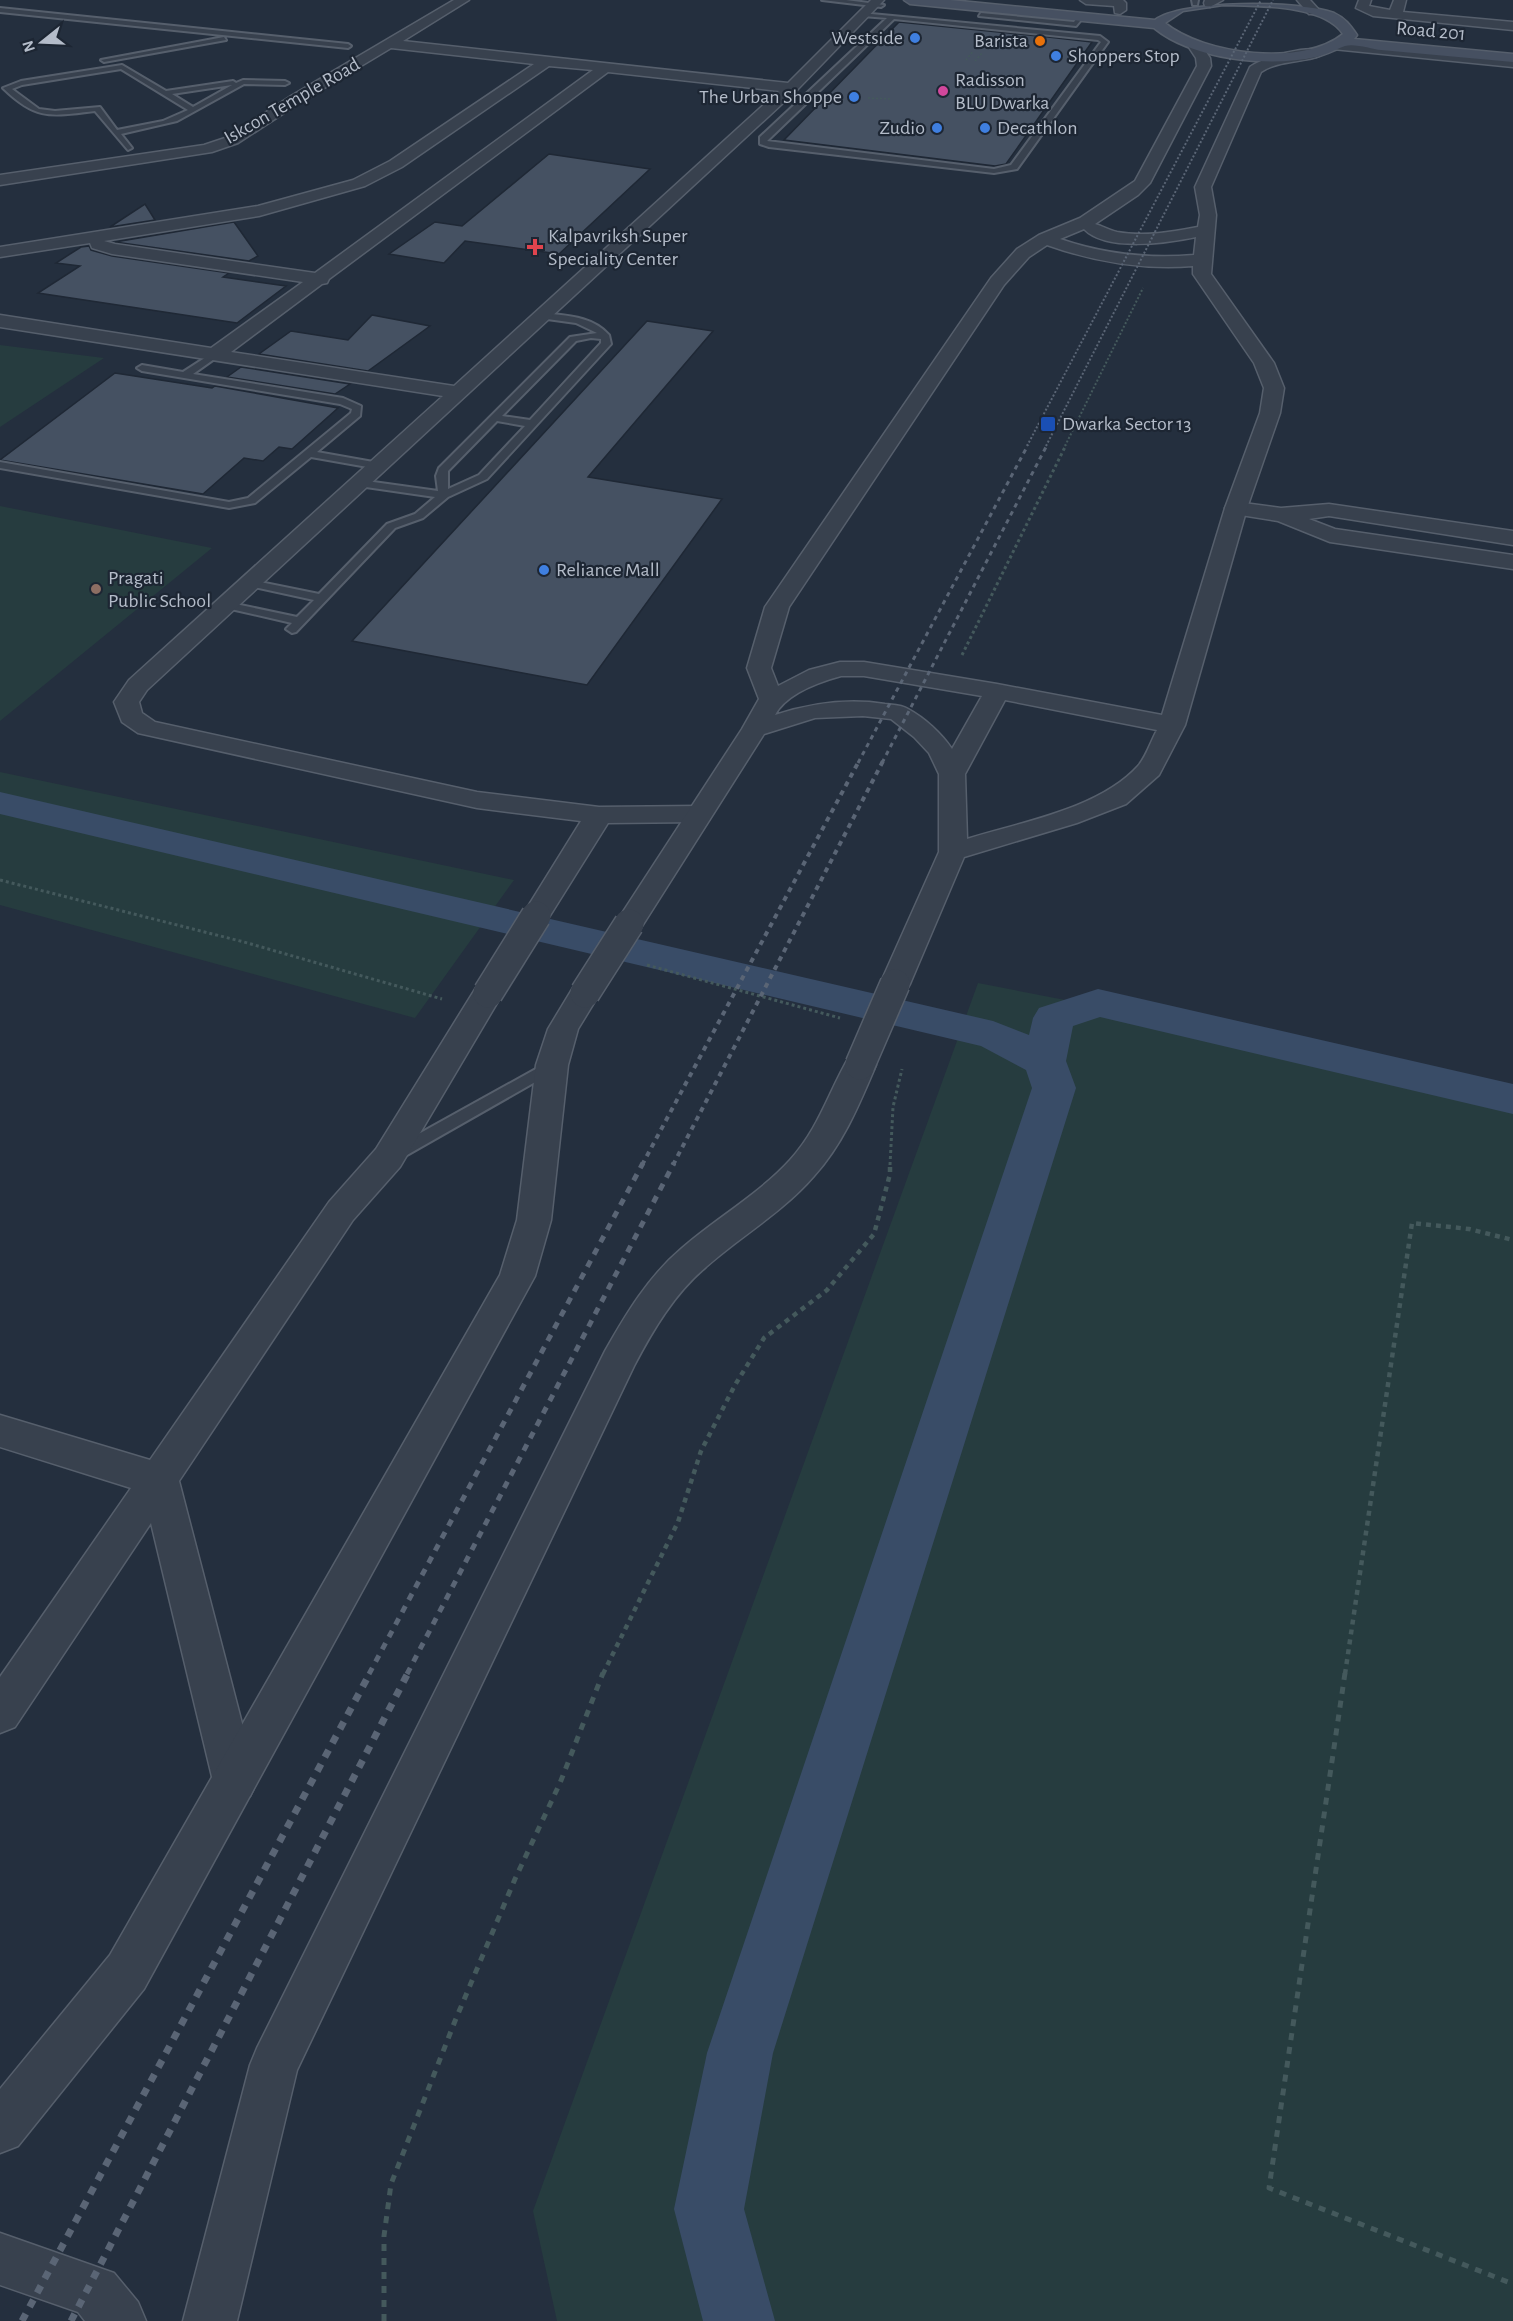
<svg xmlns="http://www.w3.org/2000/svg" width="1513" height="2321" font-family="'Alegreya Sans',sans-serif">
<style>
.green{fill:#263c3f}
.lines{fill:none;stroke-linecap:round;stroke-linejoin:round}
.canal{fill:#394c67;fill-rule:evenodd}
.building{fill:#455162;stroke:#1f2835;stroke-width:1.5}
.service-casing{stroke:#565f6c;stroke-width:4}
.minor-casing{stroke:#565f6c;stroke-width:3}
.tertiary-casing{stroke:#565f6c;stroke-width:3}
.secondary-casing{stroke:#565f6c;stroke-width:3}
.path-far4{stroke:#44595c;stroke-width:1.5;stroke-dasharray:2 2;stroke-linecap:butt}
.path-far3{stroke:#44595c;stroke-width:2;stroke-dasharray:2 2;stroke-linecap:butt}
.path-far2{stroke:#44595c;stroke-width:3;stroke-dasharray:3 3;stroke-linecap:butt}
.path-far1{stroke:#44595c;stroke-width:4.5;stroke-dasharray:5 5;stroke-linecap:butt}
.path{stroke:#44595c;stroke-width:5;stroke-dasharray:7 7;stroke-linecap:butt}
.service{fill:#38414e;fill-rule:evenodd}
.minor{fill:#38414e;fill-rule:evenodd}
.tertiary{fill:#38414e;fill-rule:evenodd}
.secondary{fill:#465061;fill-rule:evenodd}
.rail-far4{stroke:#5a6575;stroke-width:2;stroke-dasharray:2 2;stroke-linecap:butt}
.rail-far3{stroke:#5a6575;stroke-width:3;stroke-dasharray:4.5 4.5;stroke-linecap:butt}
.rail-far2{stroke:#5a6575;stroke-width:4;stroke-dasharray:5 5;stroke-linecap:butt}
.rail-far1{stroke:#5a6575;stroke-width:5;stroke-dasharray:7 7;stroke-linecap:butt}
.rail{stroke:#5a6575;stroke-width:7;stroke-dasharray:8 8;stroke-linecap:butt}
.minor-bridge-casing{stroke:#565f6c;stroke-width:32;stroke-linecap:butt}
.tertiary-bridge-casing{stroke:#565f6c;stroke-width:32;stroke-linecap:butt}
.minor-bridge{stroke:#38414e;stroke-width:29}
.tertiary-bridge{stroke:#38414e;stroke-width:29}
.shop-dot{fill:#3f7fe0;stroke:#1d2633;stroke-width:2}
.food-dot{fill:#e8710a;stroke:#1d2633;stroke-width:2}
.hotel-dot{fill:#d1479c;stroke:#1d2633;stroke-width:2}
.health-dot{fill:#e0444e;stroke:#1d2633;stroke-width:2}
.transit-dot{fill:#1a4fb4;stroke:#1d2633;stroke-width:2}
.education-dot{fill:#8d6e63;stroke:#1d2633;stroke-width:2}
.labels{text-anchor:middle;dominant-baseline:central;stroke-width:4.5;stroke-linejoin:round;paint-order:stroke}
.far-street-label{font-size:20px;fill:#b4bcc9;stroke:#1d2633}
.far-poi-label{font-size:20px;fill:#b4bcc9;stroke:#1d2633;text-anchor:start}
</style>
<rect width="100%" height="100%" fill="#242f3e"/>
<path class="green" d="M0 345 104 358 0 427Z
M0 506 212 548 0 721Z
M0 772 514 880 415 1018 0 905Z
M978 983 1513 1087V2321H557L533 2211Z"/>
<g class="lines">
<path class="canal" d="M0 792 993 1021 1029 1035 1033 1018 1039 1008 1098 989 1513 1084V1114L1100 1017 1073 1026 1066 1061 1076 1088 773 2053 744 2209 775 2321H703L674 2209 707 2053 1032 1088 1026 1070 981 1046 0 814Z"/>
</g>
<path class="building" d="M899 22 1048 37 1092 42 1006 164 995 166 784 140Z
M549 154 650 169 559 254 465 241 444 263 389 254 435 222 462 226Z
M145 204 155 220 110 227Z
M234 222 258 256 249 261 115 242Z
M89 246 91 250 112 256 229 273 223 277 286 286 237 323 38 293 80 266 56 263 81 247Z
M372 315 430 326 368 371 259 354 291 331 348 340Z
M647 321 713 331 588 477 722 499 587 685 352 641Z
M241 367 350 384 335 394 227 377Z
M115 373 212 388 215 386 338 408 292 449 279 447 263 461 244 458 203 494 0 460Z"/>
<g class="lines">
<defs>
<path id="service" d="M822 0H846L884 5 881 7Z
M1192 0H1198L1197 5H1193Z
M0 8 348 44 351 46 348 48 0 12Z
M861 13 1100 36 1108 42 1017 169 994 173 769 147 760 144V137L887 18 863 16ZM894 19 1098 40 1101 42 1011 165 994 169 767 141Z
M981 13 1074 22 1079 15 1084 16 1076 26 979 16Z
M224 37 226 40 104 62 101 60Z
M122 65 166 91 233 81 236 83 243 80 285 81 289 83 285 85 244 84 177 121 121 134 132 148 128 150 95 111C51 116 37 121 3 88L21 81ZM121 69 188 110 163 121 117 130 100 107 55 111 39 109 12 89 22 85ZM232 85 193 107 172 94Z
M543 313C567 316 592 316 609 335L611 344 487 479 448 497 423 518 395 528 296 632 292 633 286 629 292 623 222 607 220 605 226 602 297 617 314 600 250 586 244 583 250 580 319 594 387 524 415 514 435 497 359 486 354 483 359 480 438 491 436 476 439 468 570 337 597 333 576 323 540 318 538 316ZM591 338 601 339V343L530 420 502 416 576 341ZM497 421 525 426 479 475 448 489V471Z
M214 352 219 355 217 357 193 374 343 398 361 406 360 416 317 452 379 463 384 466 379 469 311 457 255 503 229 508 0 468V462L229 502 248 498 351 413 352 409 340 404 142 371 137 368 142 365 183 372Z
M552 1060 558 1061 560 1065 558 1069 400 1159H388L386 1155 388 1151Z"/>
<path id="minor" d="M454 0H469L403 41 788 83 871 0H884L796 91 147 690 139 702 142 713 155 722 477 792 599 807 699 806 709 808 712 814 709 820 699 822 608 823 546 922 536 925 526 922 522 916 581 821 477 808 138 733 122 722 114 702 129 680 443 396 0 327V315L211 348 303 282 112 254 92 248 90 243 0 257V247L258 206 353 180 390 161 534 64 391 48 301 102 238 143 212 152 0 185V175L204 145 228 137 291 96ZM549 66 593 70 315 273 115 244 104 241 259 216 365 186 402 167ZM608 72 779 91 454 386 231 352 322 284 327 283 329 279Z
M1080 0H1123L1126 3V10L1120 14 1115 13 1114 6 1086 4Z
M1205 0H1223L1210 7 1205 6 1204 3Z
M1297 0H1310L1320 11 1319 14H1309Z
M1359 0H1371L1369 6 1390 10 1394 0H1406L1403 12 1513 22V30L1373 16 1356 8Z
M1338 42 1513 59V67L1333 49 1331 46 1333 43Z
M1236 502 1281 508 1329 504 1513 531V545L1329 516 1309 519 1335 529 1513 555V569L1330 542 1278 521 1228 513 1225 508 1228 503Z
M488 983 499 986 503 993 400 1167 353 1220 179 1481 257 1781 250 1796 235 1802 220 1796 213 1781 151 1523 15 1727 0 1733V1677L131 1488 0 1447V1415L150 1460 329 1202 376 1149 477 986Z"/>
<path id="tertiary" d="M1195 42 1200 43 1210 58 1211 66 1150 183 1138 195 1095 224C1102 226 1109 230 1117 232 1144 237 1172 232 1198 227L1200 215 1195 187 1250 67C1263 58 1313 42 1324 53 1313 63 1279 59 1261 72L1211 187 1216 215 1211 274 1274 363 1284 388 1280 413 1247 508 1185 725 1159 775 1126 804 1077 823 964 857 910 984 906 991 895 994 884 991 880 984 939 852V774L929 753 914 737 891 719 863 716 815 718 764 734 639 931 629 933 619 931 615 924 742 729 759 699 747 668 765 607 991 278 1017 249 1039 235 1080 218 1135 181 1197 66 1196 58 1188 46ZM1084 229C1106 252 1168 243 1196 237L1194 255C1147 259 1104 254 1060 239ZM1047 245C1095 262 1142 270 1193 266V274L1254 363 1264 388 1260 413 1225 508 1162 715 997 684 864 662H840L809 670 778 686 771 668 789 607 1004 285 1029 257ZM841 676H864L982 696 952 749C942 734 925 718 908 709 902 705 893 705 885 704 847 698 812 703 775 715 786 694 819 682 841 676ZM1005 700 1157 730C1151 741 1146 757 1138 766 1099 809 1021 822 967 839L965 774Z
M585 983 596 986 600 993 578 1029 568 1065 551 1220 535 1276 144 1989 18 2146 0 2153V2089L110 1955 500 1275 517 1220 536 1065 548 1029 574 986Z
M860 1054 871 1057 876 1065C859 1105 843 1144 814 1176 783 1212 741 1236 706 1267 674 1294 653 1330 634 1366L297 2070 237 2321H183L250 2065 257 2048 605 1351C626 1314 648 1277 681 1249 716 1218 758 1195 790 1160 819 1128 828 1093 849 1057Z
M0 2233 114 2273 138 2302 146 2321H85L78 2312 0 2285Z"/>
<path id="secondary" d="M904 0H950L1155 20C1180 0 1298 0 1334 13 1345 18 1350 25 1357 35L1354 39 1513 54V62C1469 58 1425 54 1381 50 1372 49 1354 43 1345 46 1336 49 1326 55 1316 57 1268 68 1192 59 1154 28L910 4ZM1223 5C1255 6 1324 4 1343 34 1303 67 1204 55 1165 23L1183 11Z"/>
</defs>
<use href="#service" class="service-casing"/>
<use href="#minor" class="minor-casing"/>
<use href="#tertiary" class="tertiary-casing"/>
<use href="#secondary" class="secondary-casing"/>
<path class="path-far4" d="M966 60 973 51
M975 61 983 52
M868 98 892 99"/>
<path class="path-far3" d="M1065 446 1143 288"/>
<path class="path-far2" d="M962 655 1066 445
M0 880 244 942 442 999
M647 965 840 1018
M890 1165 893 1107 902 1069"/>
<path class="path-far1" d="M603 1674 678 1522 701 1451 735 1385 764 1338 827 1290 874 1234 890 1174V1163
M1345 1674 1412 1223 1469 1229 1513 1240"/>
<path class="path" d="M1345 1673 1269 2188 1513 2284
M384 2321V2236L391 2184 455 2021 515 1879 560 1783 603 1673"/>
<use href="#service" class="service"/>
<use href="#minor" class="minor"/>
<use href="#tertiary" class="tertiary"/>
<use href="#secondary" class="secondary"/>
<path class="rail-far4" d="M1027 446 1261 0
M1046 446 1273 0"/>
<path class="rail-far3" d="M858 763 1028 445
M882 763 1047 445"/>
<path class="rail-far2" d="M642 1165 859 761
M673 1165 883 761"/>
<path class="rail-far1" d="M369 1674 643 1163
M407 1674 674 1163"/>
<path class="rail" d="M22 2321 370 1673
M71 2321 408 1673"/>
<defs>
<path id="minor-bridge" d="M488 993 536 916"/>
<path id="tertiary-bridge" d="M585 993 629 924
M860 1065 895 984"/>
</defs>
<use href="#minor-bridge" class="minor-bridge-casing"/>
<use href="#tertiary-bridge" class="tertiary-bridge-casing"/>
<use href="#minor-bridge" class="minor-bridge"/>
<use href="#tertiary-bridge" class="tertiary-bridge"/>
</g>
<g class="shop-dot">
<circle cx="915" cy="38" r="6"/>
<circle cx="1056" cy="56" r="6"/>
<circle cx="854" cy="97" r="6"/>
<circle cx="937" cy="128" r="6"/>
<circle cx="985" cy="128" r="6"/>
<circle cx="544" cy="570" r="6"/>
</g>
<circle class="food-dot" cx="1040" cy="41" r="6"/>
<circle class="hotel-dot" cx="943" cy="91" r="6"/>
<path class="health-dot" d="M532 238h6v6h6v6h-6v6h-6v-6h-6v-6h6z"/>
<rect class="transit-dot" x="1040" y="416" width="16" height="16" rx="3"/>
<circle class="education-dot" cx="96" cy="589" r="6"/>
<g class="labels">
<g class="far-street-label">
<text transform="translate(1431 31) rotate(5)">Road 201</text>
<text transform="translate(292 101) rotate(-30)">Iskcon Temple Road</text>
</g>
<g class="far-poi-label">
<text x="903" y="38" text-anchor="end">Westside</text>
<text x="1028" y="41" text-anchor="end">Barista</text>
<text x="1068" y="56">Shoppers Stop</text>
<text x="955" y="80">Radisson<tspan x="955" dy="23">BLU Dwarka</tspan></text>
<text x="842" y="97" text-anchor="end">The Urban Shoppe</text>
<text x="925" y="128" text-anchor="end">Zudio</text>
<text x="997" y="128">Decathlon</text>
<text x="548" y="236">Kalpavriksh Super<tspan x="548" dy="23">Speciality Center</tspan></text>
<text x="1062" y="424">Dwarka Sector 13</text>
<text x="556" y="570">Reliance Mall</text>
<text x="108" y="578">Pragati<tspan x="108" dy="23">Public School</tspan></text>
</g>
</g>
<g transform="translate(42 42) rotate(252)" stroke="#1d2633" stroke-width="4.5" paint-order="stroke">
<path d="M0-4.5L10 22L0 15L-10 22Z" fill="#b4bcc9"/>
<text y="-9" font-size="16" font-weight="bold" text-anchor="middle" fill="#b4bcc9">N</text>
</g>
</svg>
